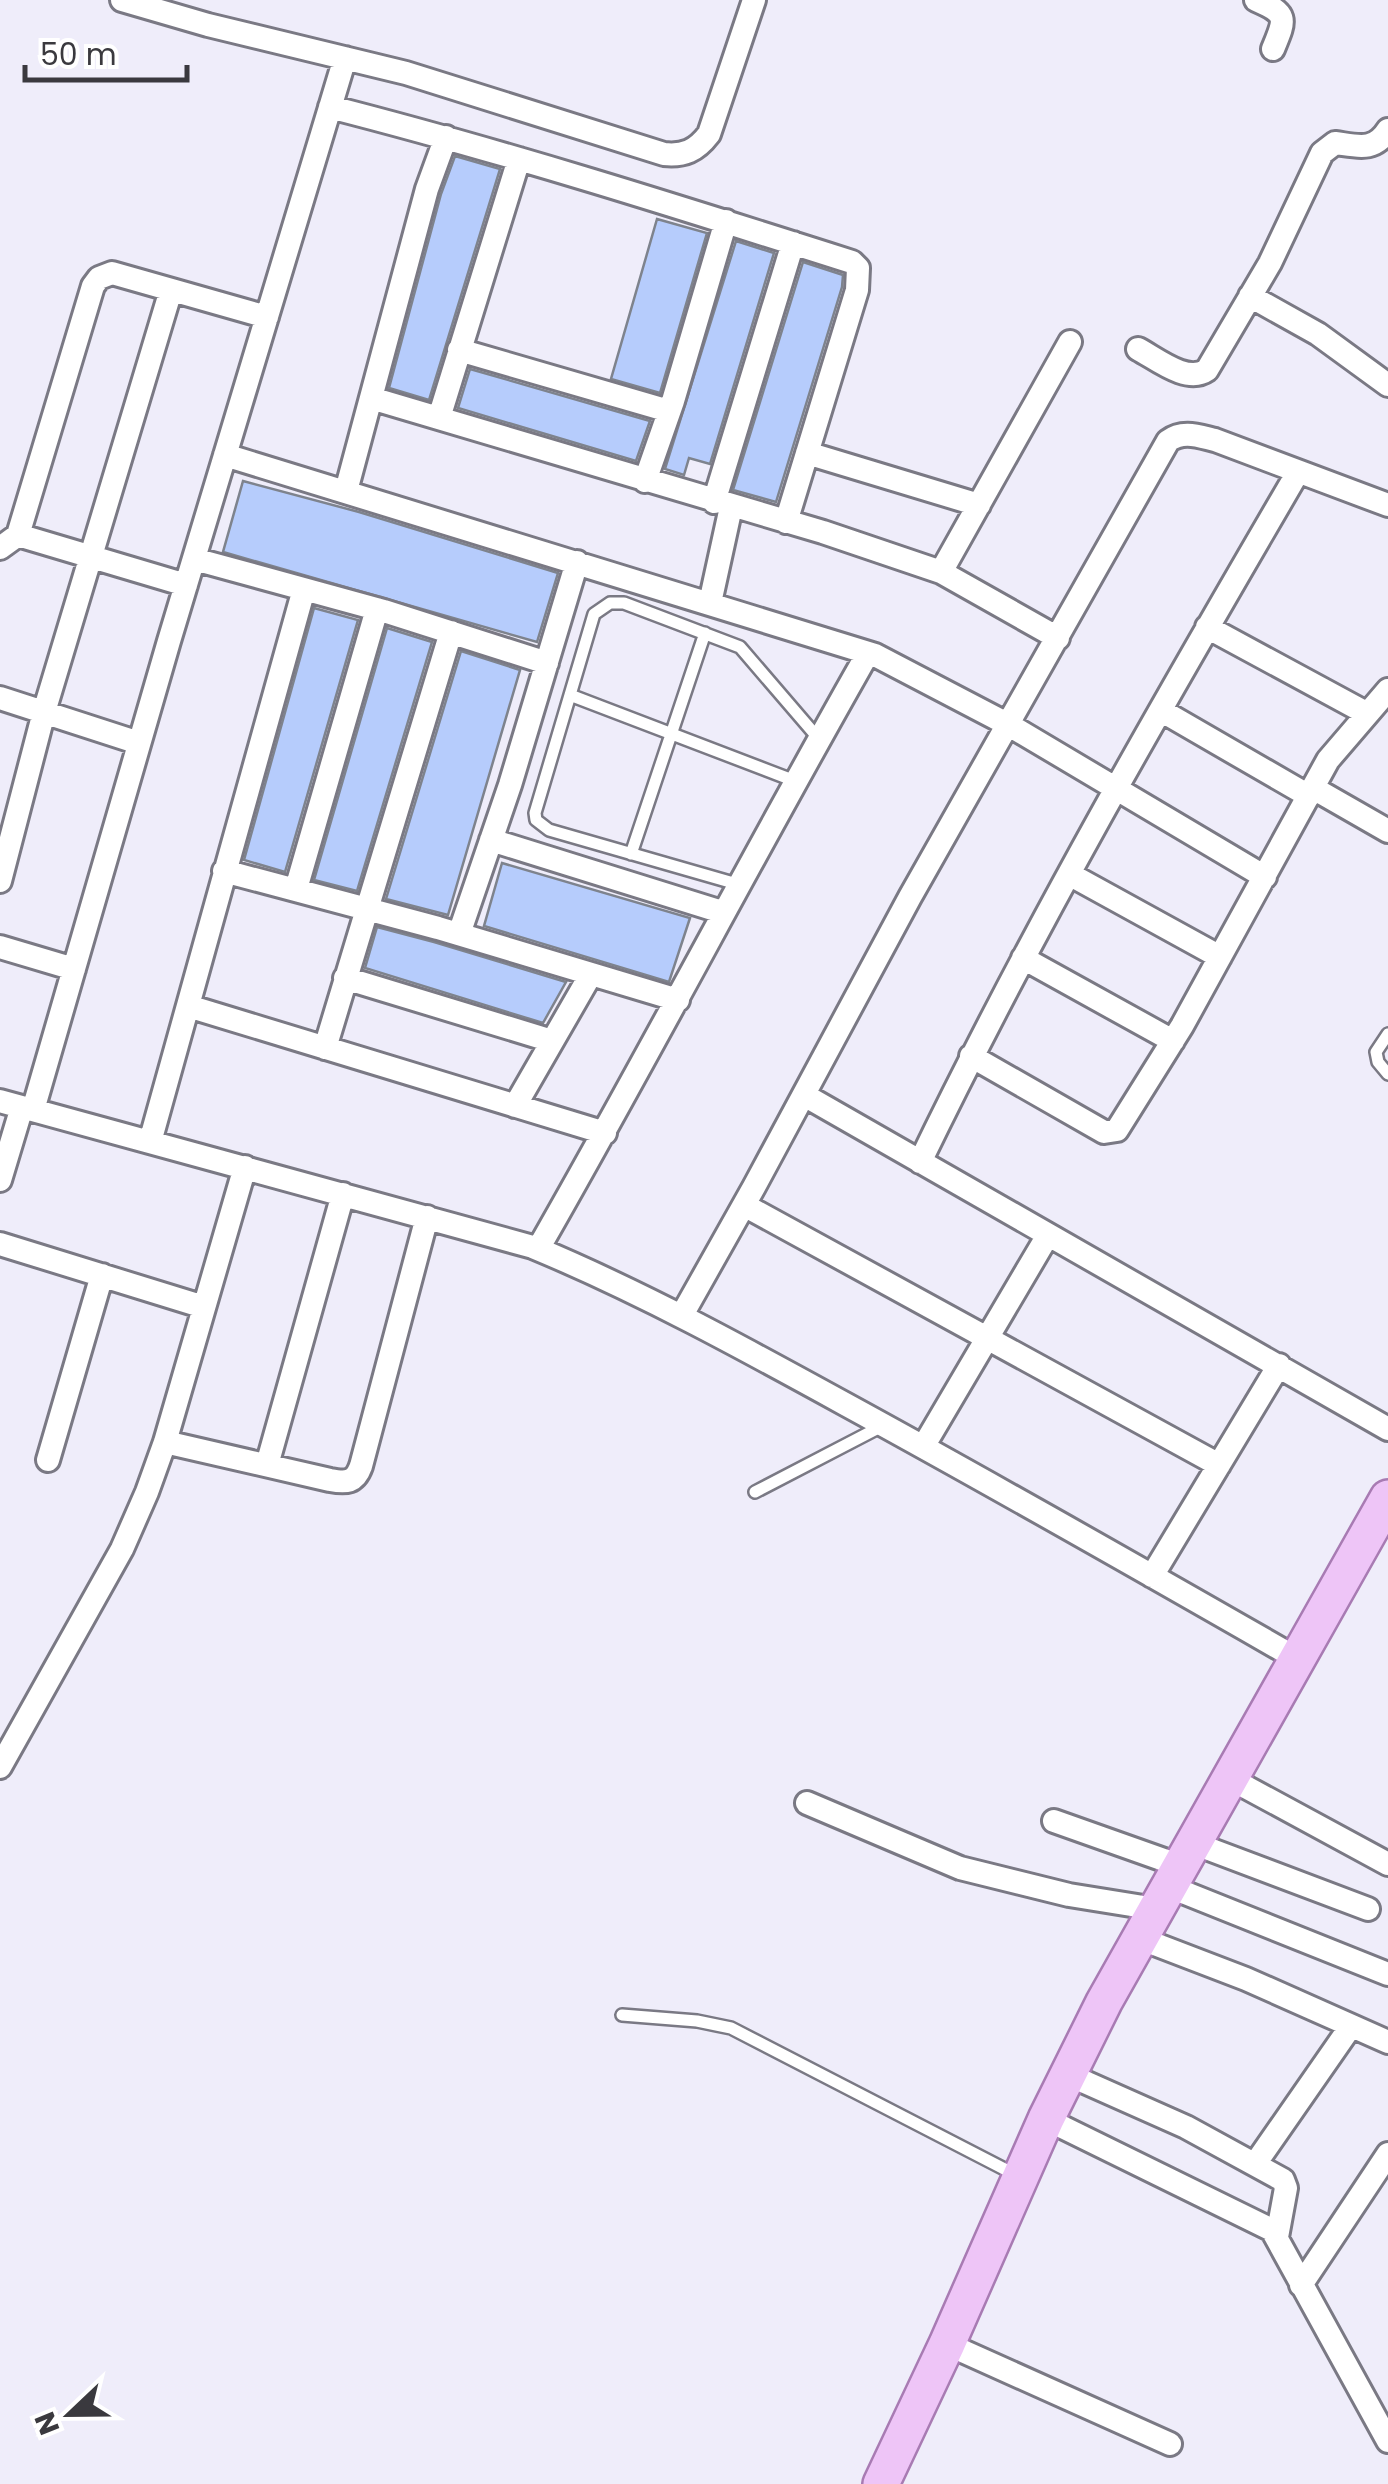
<svg xmlns="http://www.w3.org/2000/svg" width="1388" height="2484" font-family="Poppins,sans-serif">
<style>
.building{fill:#b6ccfc;stroke:#7e838d;stroke-width:2.5}
.lines{fill:none;stroke-linecap:round;stroke-linejoin:round}
.service-casing{stroke:#7a7984;stroke-width:16}
.minor-casing{stroke:#7a7984;stroke-width:28}
.primary-casing{stroke:#a87bb3;stroke-width:40}
.service{stroke:#fff;stroke-width:11}
.minor{stroke:#fff;stroke-width:22}
.primary{stroke:#eec5f7;stroke-width:35}
</style>
<rect width="100%" height="100%" fill="#efedfa"/>
<path class="building" d="M455 156 500 169 429 400 389 388 441 194Z
M657 219 707 233 660 393 611 379Z
M736 241 774 253 710 464 689 458 684 475 665 469Z
M803 262 843 275 842 287 776 502 733 490Z
M470 369 650 421 636 461 458 408Z
M243 481 359 512 558 573 537 642 223 552Z
M314 608 358 620 285 872 244 860Z
M387 628 432 642 357 891 314 880Z
M461 651 520 670 448 915 386 899Z
M502 863 690 918 669 982 484 926Z
M377 927 434 942 566 982 543 1023 365 968Z"/>
<g class="lines">
<defs>
<path id="service" d="M570 695 795 781
M631 854 705 633
M737 884 549 830 536 820 535 813 594 614 610 603H624L740 647 819 739
M1388 1034 1376 1052 1378 1062 1388 1074
M755 1492 884 1425
M622 2015 697 2021 731 2028 1016 2175"/>
<path id="minor" d="M122 0 208 25 406 73 664 154C684 156 696 151 709 134L754 0
M1256 0C1288 14 1286 18 1273 49
M330 107C506 152 679 207 852 262L858 268 857 290 786 522
M1250 296 1318 334 1388 385
M1138 349C1157 359 1187 384 1207 370L1270 263 1322 153 1335 143C1358 146 1374 152 1388 130
M459 350 669 411
M371 398 823 532 941 572
M439 418 519 159
M807 453 979 505
M225 455 875 655 1009 725 1265 877
M645 481 673 401 726 221
M346 491 427 189 446 137
M714 502 793 243
M18 535 93 286 99 278 112 273 267 317
M0 548 18 535 186 585
M194 559 384 611 547 663
M710 603 731 507
M1207 627 1366 713
M1058 638 941 572 1070 342
M0 698 139 743
M1162 711 1309 796
M1313 788 1388 831
M491 840 722 912
M224 871 438 928 678 1000
M1069 874 1220 957
M0 881 44 712 171 290
M296 889 377 609
M459 934 510 785 577 562
M0 947 74 969
M1023 958 1173 1041
M345 978 552 1041
M188 1006 605 1133
M325 1048 451 632
M971 1056 1104 1132 1117 1130 1182 1026 1328 760 1388 690
M804 1095 1388 1429
M0 1101 533 1247C641 1292 743 1348 845 1404 997 1487 1146 1572 1296 1658
M515 1106 591 974
M33 1110 169 641 345 58
M150 1142 304 589
M920 1162C1034 926 1166 698 1298 472
M0 1180 22 1107
M744 1205 1219 1465
M0 1244 204 1307
M538 1249C651 1052 755 851 868 653
M682 1315 754 1187 910 897 1168 441C1183 430 1198 436 1215 440L1388 505
M165 1442 330 1480C346 1483 355 1483 361 1466L427 1217
M923 1447 1048 1235
M48 1460 102 1275
M267 1465 343 1194
M1152 1576 1279 1365
M0 1767 122 1549 147 1492 165 1442 245 1167
M1231 1779 1388 1864
M807 1803 960 1868 1069 1895 1156 1909
M1054 1821 1181 1866
M1193 1843 1368 1909
M1168 1886 1388 1974
M1139 1938 1246 1979 1388 2042
M1069 2075 1186 2127 1283 2180 1286 2188 1277 2237
M1046 2119 1272 2230 1388 2441
M1255 2164 1351 2026
M1301 2285 1388 2154
M947 2344 1170 2444"/>
<path id="primary" d="M881 2484 947 2344 1046 2119 1104 2002 1388 1498"/>
</defs>
<use href="#service" class="service-casing"/>
<use href="#minor" class="minor-casing"/>
<use href="#primary" class="primary-casing"/>
<use href="#service" class="service"/>
<use href="#minor" class="minor"/>
<use href="#primary" class="primary"/>
</g>
<g transform="translate(70 2414) rotate(248)" stroke="#ffffff" stroke-width="8" paint-order="stroke">
<path d="M0-8L18 38L0 25L-18 38Z" fill="#3a393e"/>
<text y="-15" font-size="28" font-weight="bold" text-anchor="middle" fill="#3a393e">N</text>
</g>
<path d="M25 65v15h162v-15" fill="none" stroke="#3a393e" stroke-width="5"/>
<text x="40" y="65" font-size="30" fill="#3a393e" stroke="#ffffff" stroke-width="8" paint-order="stroke">50 m</text>
</svg>
